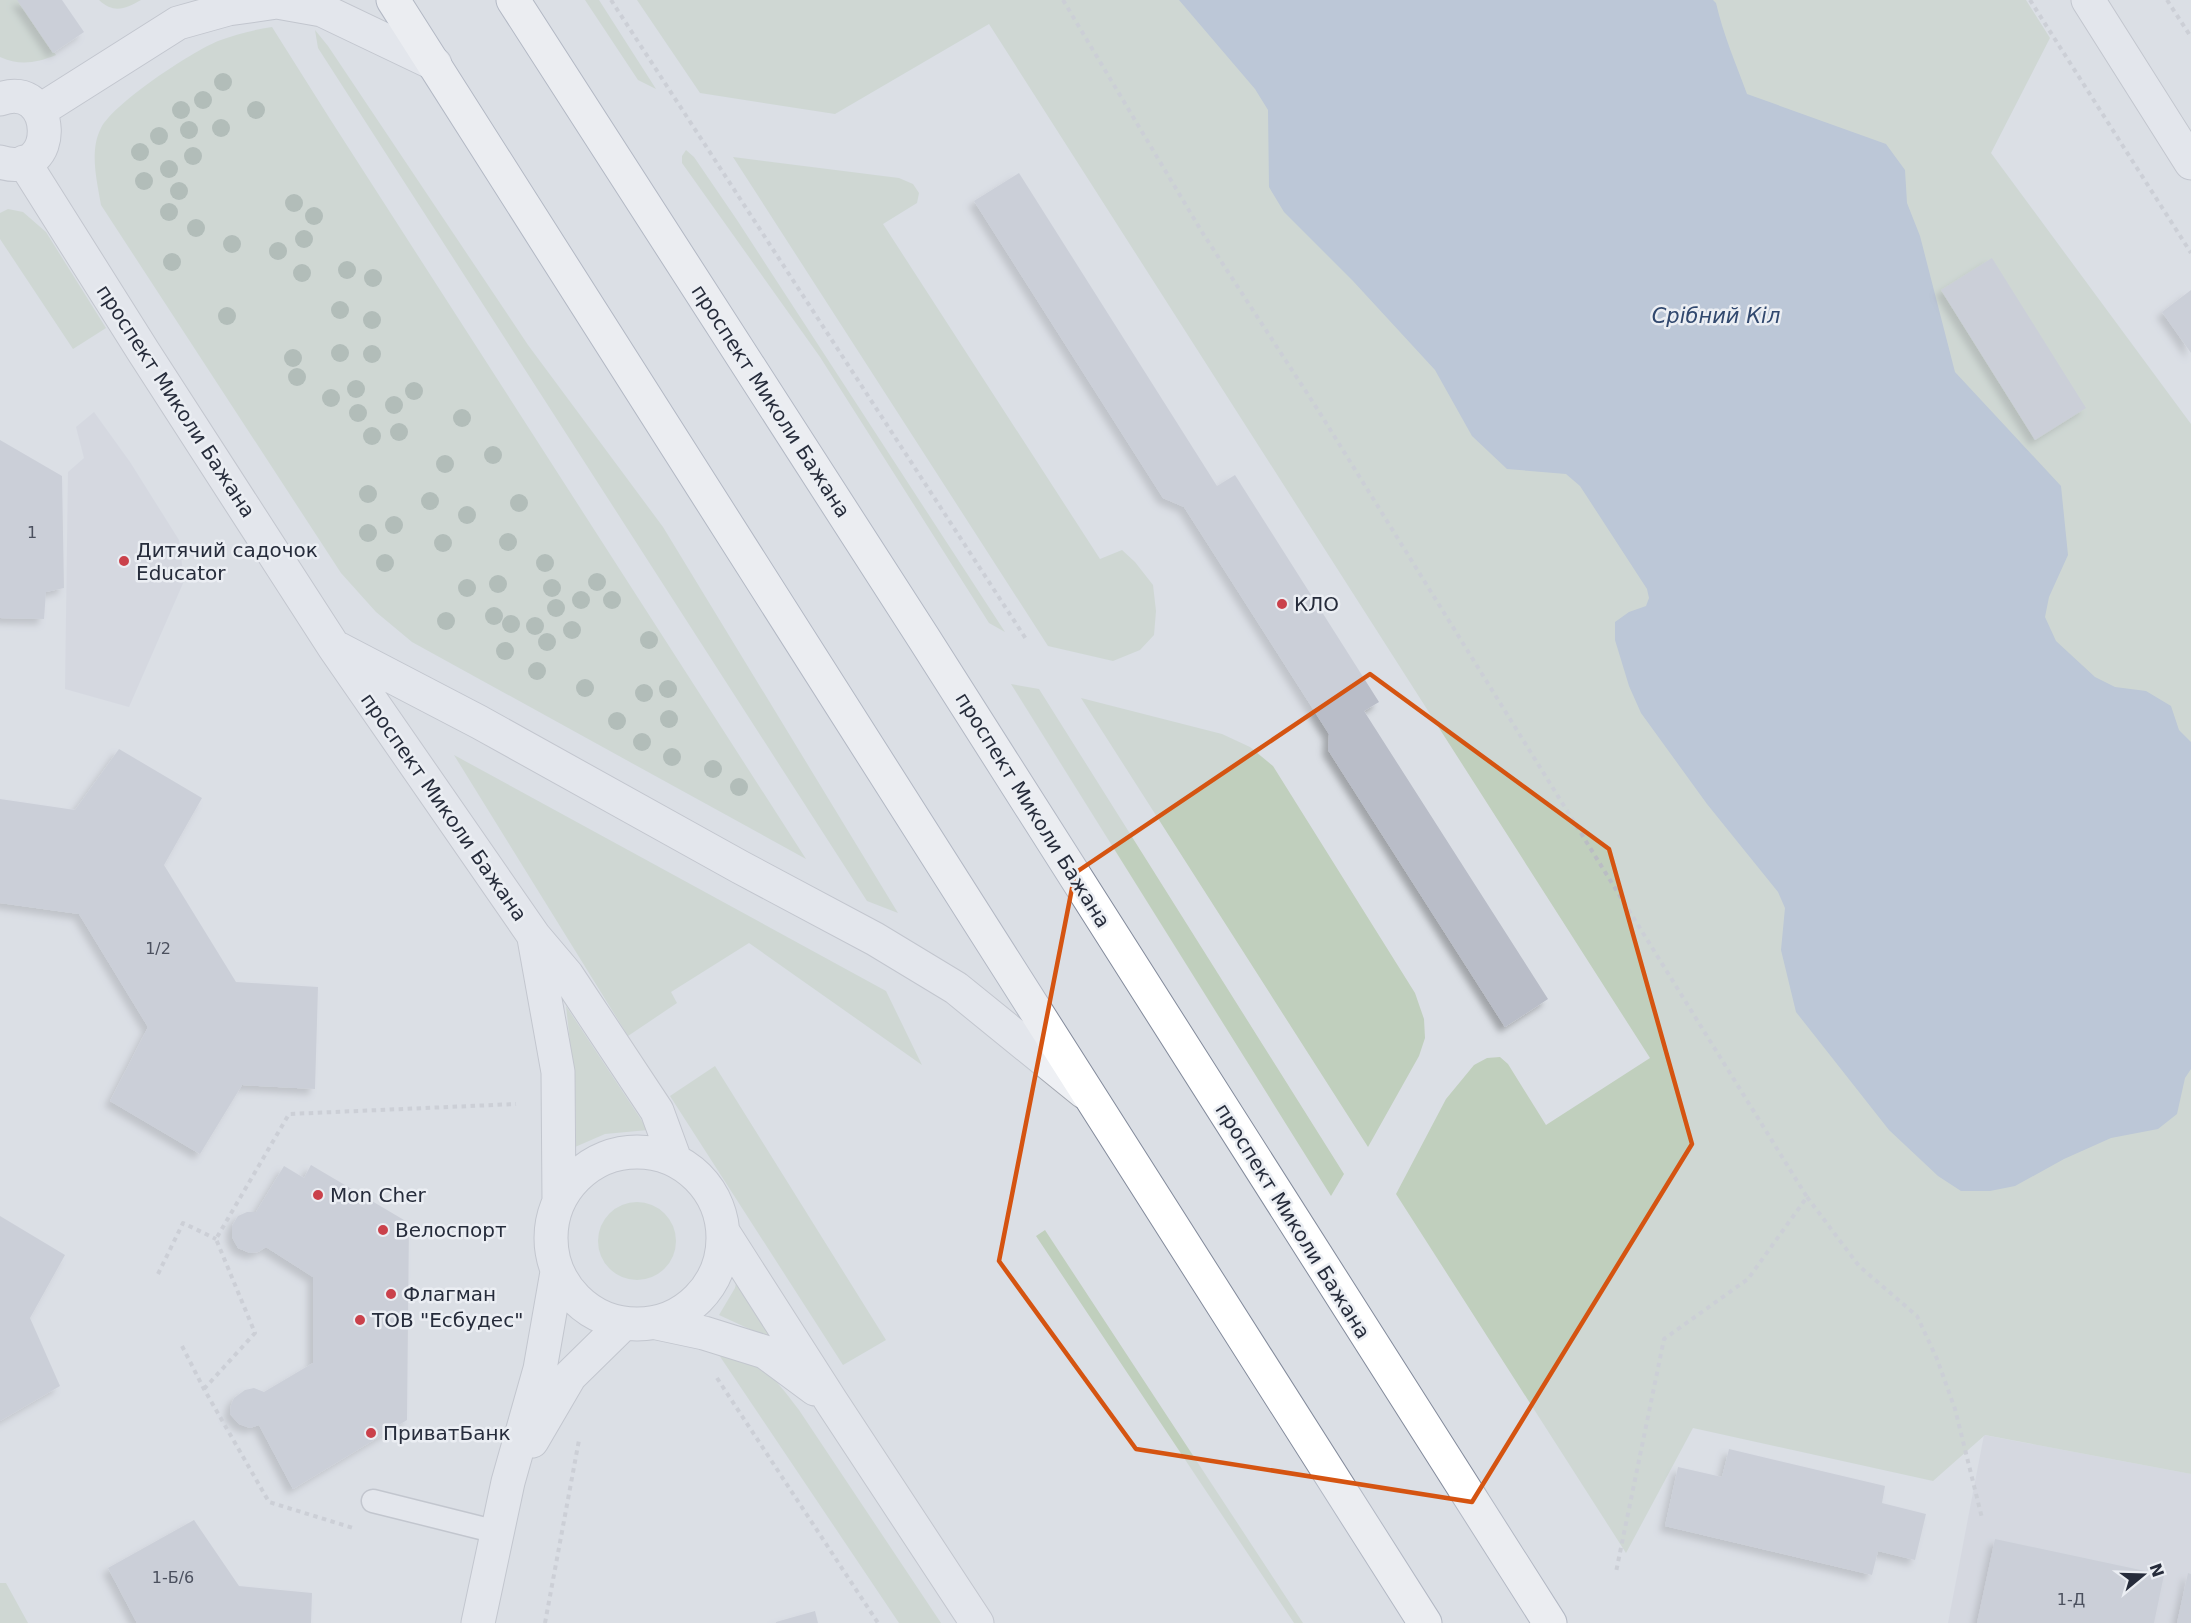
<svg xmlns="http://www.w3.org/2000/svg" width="2191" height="1623" font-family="'DejaVu Sans',sans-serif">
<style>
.built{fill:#ced1da}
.green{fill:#c0cfbd}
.water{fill:#97aac5}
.building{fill:#b9bdc8;filter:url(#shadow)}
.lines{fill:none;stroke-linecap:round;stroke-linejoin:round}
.lane-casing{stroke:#a5a9b2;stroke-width:25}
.street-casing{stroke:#a5a9b2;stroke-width:35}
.highway-casing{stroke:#838b9c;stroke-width:35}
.path{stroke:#babdc4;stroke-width:4;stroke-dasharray:4.5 4.5;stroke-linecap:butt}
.lane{stroke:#eef0f4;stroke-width:22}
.street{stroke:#eef0f4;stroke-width:33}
.highway{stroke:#fff;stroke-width:33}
.tree{fill:#819484}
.marked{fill:none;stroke:#d55411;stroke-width:4.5;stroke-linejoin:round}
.poi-dot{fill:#ca414b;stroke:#ebeef3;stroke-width:2}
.labels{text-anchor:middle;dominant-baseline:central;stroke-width:5;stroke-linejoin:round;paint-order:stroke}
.number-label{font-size:16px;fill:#4b505e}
.street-label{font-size:20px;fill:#262c3b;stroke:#ebeef3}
.poi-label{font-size:20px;fill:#262c3b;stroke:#ebeef3;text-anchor:start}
.water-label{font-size:21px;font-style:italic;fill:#31486e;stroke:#ebeef3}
</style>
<defs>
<filter id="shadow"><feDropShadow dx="-5.5" dy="5.5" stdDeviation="3" flood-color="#0004"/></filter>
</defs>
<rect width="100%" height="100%" fill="#dbdfe5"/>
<path class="built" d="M94 412 130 462 179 540 184 581 129 707 65 689 68 472 84 458 76 427Z
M1984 1435 2191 1474V1623H1948Z"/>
<path class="green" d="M0 0H18L56 55C36 63 20 66 0 57Z
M99 0H141C125 9 114 14 99 0Z
M585 0H599L656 89 638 80Z
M637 0H2026L2050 38 1991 153 2191 424V1474L1985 1435 1933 1481 1693 1428 1626 1553 1396 1194 1446 1099 1474 1065 1487 1058 1500 1057 1508 1064 1546 1125 1650 1058 989 24 835 114 700 93Z
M272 27 330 119 806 859 412 642 376 612 341 573 101 205C97 181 89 151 101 128 115 102 190 53 218 41 236 34 253 30 272 27Z
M315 30 328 46 528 345 663 527 898 913 867 901 318 48Z
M686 150 694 157 737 220 1005 632 989 623 820 357 682 163V156Z
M733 157 899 178 913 184 919 193 917 203 883 224 1100 559 1122 550 1135 562 1153 585 1156 611 1154 635 1140 650 1113 661 1048 646Z
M8 209 23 212 46 232 106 328 73 349 0 239V213Z
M1011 684 1039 689 1344 1174 1331 1196Z
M1081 698 1222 734 1250 747 1273 766 1415 993 1424 1019 1425 1038 1419 1056 1368 1147Z
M454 755 886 991 922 1065 749 943 671 992 677 1003 628 1036Z
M566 1006 648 1130 605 1134 575 1147C578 1099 571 1053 566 1006Z
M715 1066 886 1340 843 1365 670 1096Z
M598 1241a39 39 0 1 1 78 0a39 39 0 1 1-78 0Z
M1045 1230 1303 1623H1294L1036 1236Z
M739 1268 793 1353 771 1339 719 1315 735 1288Z
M719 1355C762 1360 774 1377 799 1410L941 1623H899Z
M0 1583H6L28 1623H0Z"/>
<path class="water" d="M1179 0H1713L1716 3C1723 34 1736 64 1747 94L1886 144 1905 170 1907 203 1920 236 1955 372 2061 486 2068 555 2049 597 2045 617 2056 641 2095 677 2115 687 2146 691 2171 706 2179 730 2191 742V1069L2185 1078 2177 1114 2158 1129 2111 1138 2064 1159 2015 1186 1990 1191H1961L1938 1176 1889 1130 1796 1012 1781 950 1785 908 1778 892 1707 804 1641 713 1629 686 1615 640V622L1629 612 1646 606 1649 598 1647 589 1580 486 1566 474 1507 469 1472 436 1435 370 1353 281 1284 212 1269 187 1268 110 1255 89Z"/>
<path class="building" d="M17 0H62L84 32 53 53Z
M1019 173 1217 486 1235 475 1379 702 1364 711 1548 999 1505 1027 1328 750 1329 734 1184 507 1163 498 974 201Z
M1992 258 2086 408 2035 440 1941 290Z
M2191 290V353L2162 312Z
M0 440 62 476 64 588 46 592 44 619 0 618Z
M119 749 202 798 164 865 236 982 318 987 315 1089 242 1085 200 1154 110 1101 148 1027 79 914 0 903V799L75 810Z
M311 1165 409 1223 407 1420 293 1489 259 1425 250 1428 239 1424 230 1414 231 1405 234 1398 245 1390 254 1388 264 1392 313 1363V1277L266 1247 258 1252 250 1253 238 1248 232 1237V1226L238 1216 247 1212H256L284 1166 304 1178Z
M0 1216 65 1255 30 1318 60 1386 0 1421Z
M1729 1449 1885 1486 1882 1503 1926 1514 1915 1560 1878 1551 1872 1575 1665 1526 1678 1467 1722 1477Z
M194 1520 239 1586 312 1593 311 1623H137L108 1568Z
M1995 1539 2164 1575 2154 1623H1977Z
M2188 1573 2191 1574V1623H2177Z
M815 1611 818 1623H776V1622Z"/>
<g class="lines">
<defs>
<path id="lane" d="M373 1501 497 1532"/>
<path id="street" d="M2088 0 2191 163
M0 99C56 78 62 181 0 162
M39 111 178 23 228 9 277 2 322 10 435 64
M24 162 143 351 334 647 534 936 567 975 657 1111 675 1160
M339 649 479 722 740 867 875 939 956 988 1084 1092
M534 938 558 1072 559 1201
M551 1238a86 86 0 1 1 172 0a86 86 0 1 1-172 0Z
M723 1232 831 1401 977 1623
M657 1323 704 1333 765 1352 815 1389
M532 1441 570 1376 623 1324
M478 1623 508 1482 540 1369 557 1272"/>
<path id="highway" d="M393 0 1425 1623
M513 0 923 637 1550 1623"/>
</defs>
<use href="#lane" class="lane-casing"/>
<use href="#street" class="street-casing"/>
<use href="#highway" class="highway-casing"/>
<path class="path" d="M611 0 1026 639
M1063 0 1202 232 1318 410 1807 1197 1748 1279 1664 1339 1616 1572
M2030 0 2191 253
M2167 0 2191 37
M1807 1197 1859 1266 1917 1316 1937 1359 1955 1409 1982 1518
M158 1274 183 1223 216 1239
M182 1346 204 1389 269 1502 353 1528
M717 1378 878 1623
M204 1389 255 1333 216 1239 289 1114 516 1104
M545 1623 579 1440"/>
<use href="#lane" class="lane"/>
<use href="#street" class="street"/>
<use href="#highway" class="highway"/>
</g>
<g class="tree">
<circle cx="223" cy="82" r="9"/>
<circle cx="203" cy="100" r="9"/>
<circle cx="181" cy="110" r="9"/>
<circle cx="256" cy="110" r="9"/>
<circle cx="221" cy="128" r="9"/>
<circle cx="189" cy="130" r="9"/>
<circle cx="159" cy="136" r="9"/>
<circle cx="140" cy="152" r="9"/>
<circle cx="193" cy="156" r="9"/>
<circle cx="169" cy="169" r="9"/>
<circle cx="144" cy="181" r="9"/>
<circle cx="179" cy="191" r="9"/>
<circle cx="294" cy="203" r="9"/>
<circle cx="169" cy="212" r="9"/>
<circle cx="314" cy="216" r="9"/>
<circle cx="196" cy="228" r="9"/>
<circle cx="304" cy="239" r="9"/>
<circle cx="232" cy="244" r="9"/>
<circle cx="278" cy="251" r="9"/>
<circle cx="172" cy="262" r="9"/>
<circle cx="347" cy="270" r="9"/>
<circle cx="302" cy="273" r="9"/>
<circle cx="373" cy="278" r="9"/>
<circle cx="340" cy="310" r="9"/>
<circle cx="227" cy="316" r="9"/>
<circle cx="372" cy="320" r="9"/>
<circle cx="340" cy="353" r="9"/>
<circle cx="372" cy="354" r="9"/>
<circle cx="293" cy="358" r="9"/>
<circle cx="297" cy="377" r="9"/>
<circle cx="356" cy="389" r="9"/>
<circle cx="414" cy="391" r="9"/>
<circle cx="331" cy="398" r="9"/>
<circle cx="394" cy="405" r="9"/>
<circle cx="358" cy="413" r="9"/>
<circle cx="462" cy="418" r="9"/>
<circle cx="399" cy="432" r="9"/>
<circle cx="372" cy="436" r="9"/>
<circle cx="493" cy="455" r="9"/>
<circle cx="445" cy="464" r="9"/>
<circle cx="368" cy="494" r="9"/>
<circle cx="430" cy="501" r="9"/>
<circle cx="519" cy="503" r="9"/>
<circle cx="467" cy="515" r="9"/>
<circle cx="394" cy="525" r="9"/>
<circle cx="368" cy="533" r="9"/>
<circle cx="508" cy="542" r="9"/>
<circle cx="443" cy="543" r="9"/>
<circle cx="385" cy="563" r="9"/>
<circle cx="545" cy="563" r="9"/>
<circle cx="597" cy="582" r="9"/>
<circle cx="498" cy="584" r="9"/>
<circle cx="467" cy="588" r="9"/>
<circle cx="552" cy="588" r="9"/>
<circle cx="581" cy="600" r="9"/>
<circle cx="612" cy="600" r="9"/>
<circle cx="556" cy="608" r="9"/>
<circle cx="494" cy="616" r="9"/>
<circle cx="446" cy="621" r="9"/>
<circle cx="511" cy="624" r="9"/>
<circle cx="535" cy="626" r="9"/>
<circle cx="572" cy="630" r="9"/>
<circle cx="649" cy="640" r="9"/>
<circle cx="547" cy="642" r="9"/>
<circle cx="505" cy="651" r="9"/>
<circle cx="537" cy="671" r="9"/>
<circle cx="585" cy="688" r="9"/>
<circle cx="668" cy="689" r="9"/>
<circle cx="644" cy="693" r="9"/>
<circle cx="669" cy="719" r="9"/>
<circle cx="617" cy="721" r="9"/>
<circle cx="642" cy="742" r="9"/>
<circle cx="672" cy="757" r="9"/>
<circle cx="713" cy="769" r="9"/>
<circle cx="739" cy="787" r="9"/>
</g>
<path d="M0 0H2191V1623H0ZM1370 674 1609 849 1692 1144 1472 1502 1136 1449 999 1261 1075 873Z" fill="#dbdfe5" fill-opacity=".55" fill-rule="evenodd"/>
<path class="marked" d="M1370 674 1609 849 1692 1144 1472 1502 1136 1449 999 1261 1075 873Z"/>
<g class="poi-dot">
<circle cx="124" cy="561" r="6"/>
<circle cx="1282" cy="604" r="6"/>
<circle cx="318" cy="1195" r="6"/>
<circle cx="383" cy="1230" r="6"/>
<circle cx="391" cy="1294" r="6"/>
<circle cx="360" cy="1320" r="6"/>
<circle cx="371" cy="1433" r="6"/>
</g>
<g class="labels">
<g class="number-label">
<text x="32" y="532">1</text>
<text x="158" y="948">1/2</text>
<text x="173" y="1577">1-Б/6</text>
<text x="2071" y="1599">1-Д</text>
</g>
<g class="street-label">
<text transform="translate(176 401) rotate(57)">проспект Миколи Бажана</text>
<text transform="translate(771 401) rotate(57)">проспект Миколи Бажана</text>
<text transform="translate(444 807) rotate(55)">проспект Миколи Бажана</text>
<text transform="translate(1033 810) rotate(58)">проспект Миколи Бажана</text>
<text transform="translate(1293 1221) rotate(58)">проспект Миколи Бажана</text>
</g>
<g class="poi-label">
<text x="136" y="550">Дитячий садочок<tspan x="136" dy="23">Educator</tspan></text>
<text x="1294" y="604">КЛО</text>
<text x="330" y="1195">Mon Cher</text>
<text x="395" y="1230">Велоспорт</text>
<text x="403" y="1294">Флагман</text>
<text x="372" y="1320">ТОВ "Есбудес"</text>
<text x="383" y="1433">ПриватБанк</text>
</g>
<g class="water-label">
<text x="1716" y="316">Срібний Кіл</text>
</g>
</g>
<g transform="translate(2143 1575) rotate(71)" stroke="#ebeef3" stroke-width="4.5" paint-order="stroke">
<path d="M0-4.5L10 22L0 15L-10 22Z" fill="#262c3b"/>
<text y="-9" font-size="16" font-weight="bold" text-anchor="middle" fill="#262c3b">N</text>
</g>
</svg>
